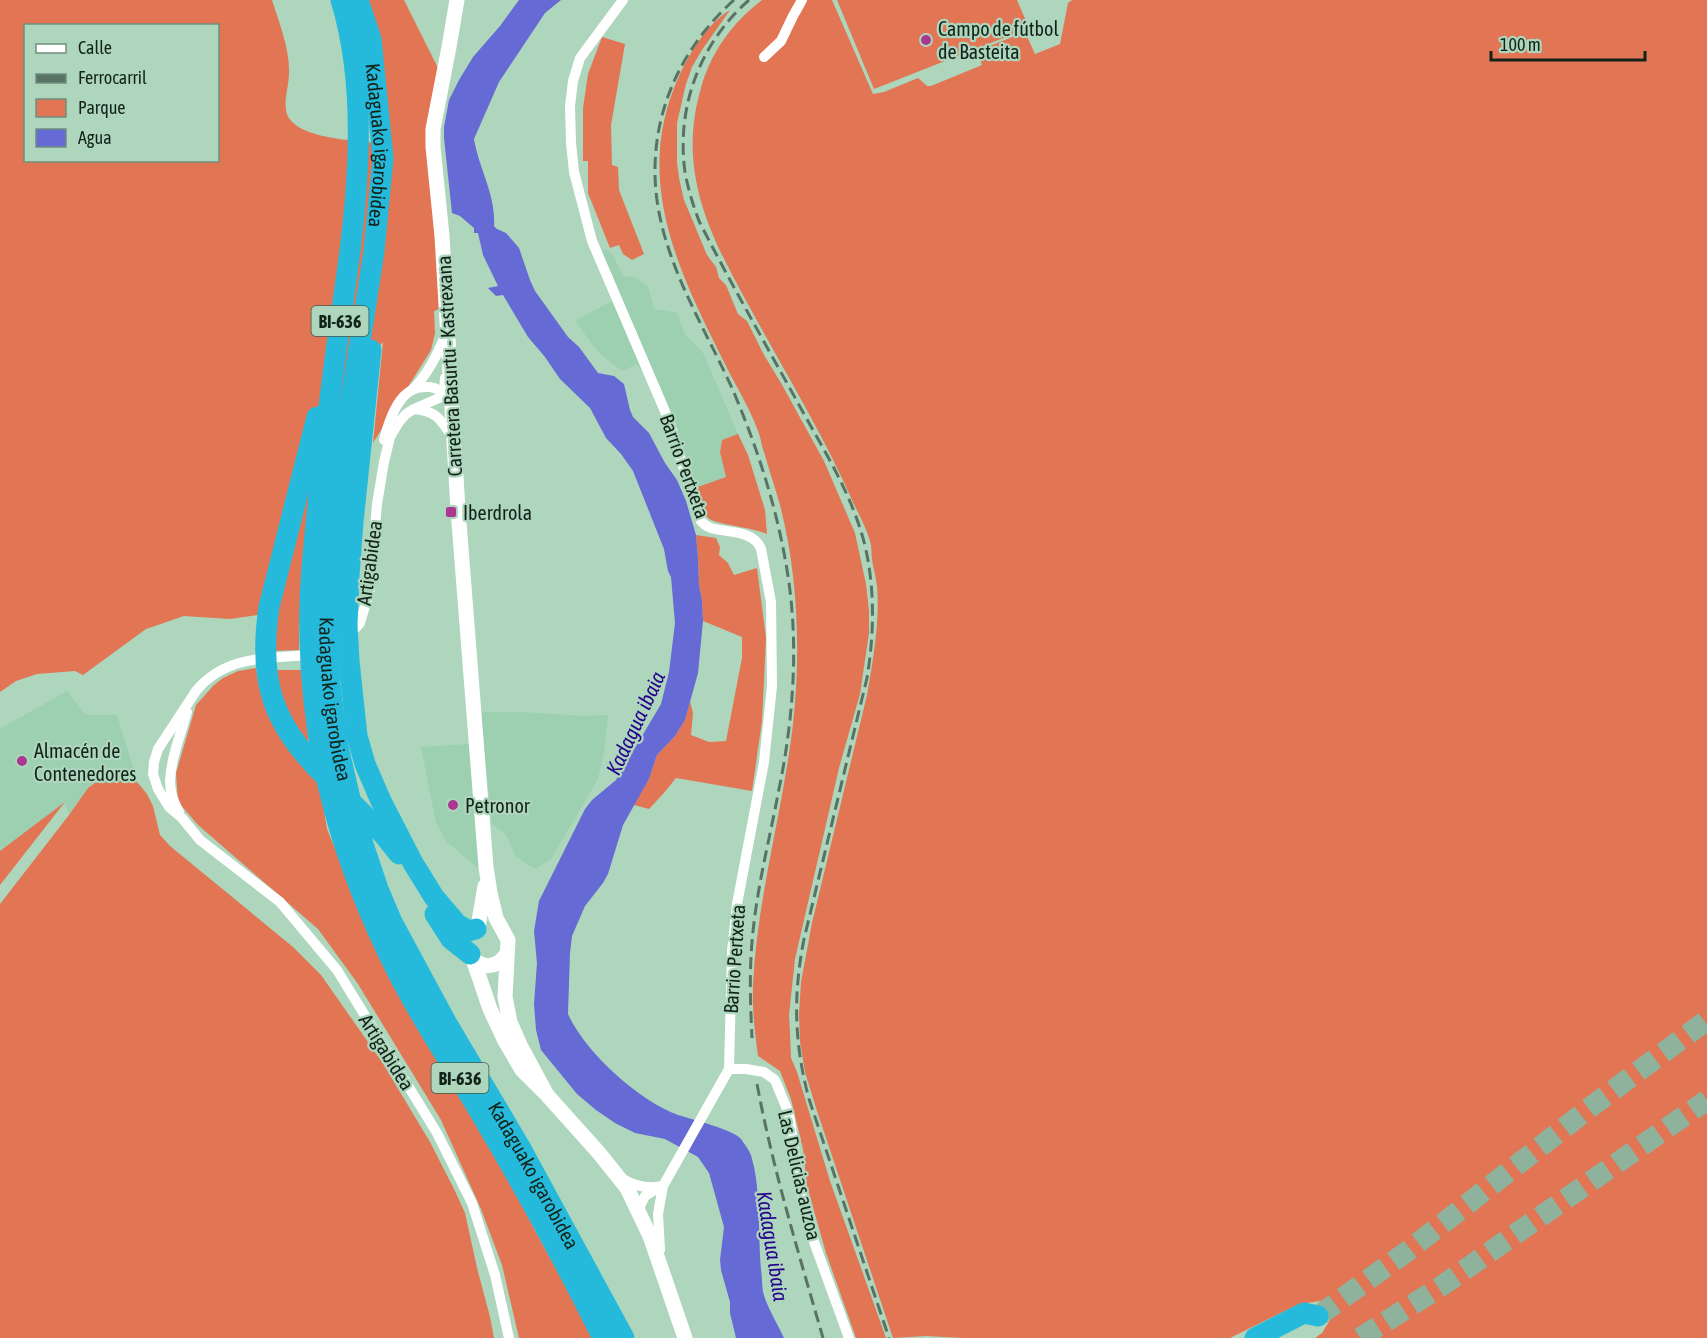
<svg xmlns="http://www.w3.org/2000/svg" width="1707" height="1338" font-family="'Asap Condensed',sans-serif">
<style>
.built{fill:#9dcfb1}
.green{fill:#e27553;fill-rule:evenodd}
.water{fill:#656ad4}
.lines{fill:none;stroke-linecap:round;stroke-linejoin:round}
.highway-tunnel{stroke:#8eb29c;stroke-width:21;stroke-dasharray:21 10;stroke-linecap:butt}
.street{stroke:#fff;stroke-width:10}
.secondary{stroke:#fff;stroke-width:15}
.highway{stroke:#25badc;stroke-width:21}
.rail{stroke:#587363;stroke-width:3;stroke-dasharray:12 6;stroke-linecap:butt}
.poi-dot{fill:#ab3791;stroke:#add6bd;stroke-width:2}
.labels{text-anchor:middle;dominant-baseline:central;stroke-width:4.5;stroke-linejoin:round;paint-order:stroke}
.shield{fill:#add6bd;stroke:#41594b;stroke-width:1.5}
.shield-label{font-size:18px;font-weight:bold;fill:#13231a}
.poi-label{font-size:20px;fill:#13231a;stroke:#add6bd;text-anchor:start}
.street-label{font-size:20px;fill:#13231a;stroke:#add6bd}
.water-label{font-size:21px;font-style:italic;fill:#28038d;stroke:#add6bd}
</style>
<rect width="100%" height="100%" fill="#add6bd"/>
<path class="built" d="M606 249 612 254 624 277 632 276 648 286 654 309 677 313 685 334 703 353 738 434 722 440 720 452 726 477 695 488 687 492 665 423 646 377 637 364 622 371 599 353 575 321 619 297 600 252Z
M67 691 86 715H117L138 783 122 775 88 788 69 815 65 803 0 851V729Z
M480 712H521L584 716 608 715 604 751 598 779 551 859 535 869 516 857 507 836 492 824Z
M470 744 480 870 447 842 436 823 421 747Z"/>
<path class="green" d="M0 0H272C279 22 290 50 289 73 289 85 284 98 286 110 290 139 354 140 377 143L352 0H404L438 68 440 309 434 311 435 333 431 350 373 443 383 342 377 349 299 623V650L270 651 272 613 230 619 184 616 146 629 83 675 75 671 37 674 16 681 0 692ZM26 26H218V160H26Z
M762 0H832L873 94 884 92 918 78 927 86H931L982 65 977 51 1025 32 1035 54 1060 44 1068 3 1072 0H1707V1338H1315L1322 1333 1333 1315 1321 1301 1299 1304 1230 1338H964L926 1336 893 1338 817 1111 805 1072 800 1042 799 1014 801 982 812 923 867 695C873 660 880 622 877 586 876 577 873 568 872 559 871 553 872 547 870 541 866 527 858 513 852 500 827 443 795 389 765 335 721 254 673 183 701 88 711 52 732 23 762 0Z
M837 0H1017L1029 28 874 89Z
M730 10 702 50 692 67 686 84 677 123V163L679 178 684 200 692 219 707 255 716 267 719 278 726 285 738 314 747 321 764 355 781 383 824 461 855 533 866 584 869 611V633L860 694 839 768 795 959 789 1015 790 1033 791 1058 797 1072 830 1181 886 1338H856L826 1253 807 1186 803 1149 791 1099 780 1071 758 1056C755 1033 752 1009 753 985 757 897 783 811 793 724 801 652 798 575 780 505 775 487 769 470 764 452 761 445 761 438 758 431 751 411 739 391 729 372 681 276 630 181 680 74 691 51 707 24 730 10Z
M602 37 625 44 611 125 612 165 618 167 619 190 644 254 632 260 623 254 619 245 610 248 588 193V161H583V108L588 74Z
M738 434 748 455 765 510 767 534C752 527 716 525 708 518 700 510 698 498 695 488L726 477 720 452 722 440Z
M696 535 716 538 720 547 719 555 728 563 734 575 757 568 766 638 762 721 752 791 676 778 663 794 649 809 634 805 649 779 657 755 675 736 685 720 690 701 693 713 691 735 709 742 726 741 742 658V637L703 621 702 600 699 586 698 558Z
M256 668 258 682 284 742 320 786 327 829 384 968 480 1128 593 1338H519L502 1265 481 1209 441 1120 358 984 318 929 198 825 178 802 176 773 196 705 214 685 223 678 238 671Z
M272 670H301L310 755 298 738Z
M122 775 138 783 147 794 153 806 160 835 170 846 293 947 321 975 382 1062 430 1142 455 1191 465 1213 477 1268 490 1317 494 1338H0V904L69 815 88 788 95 783Z
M65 802 0 885V851Z"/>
<path class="water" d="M519 0H561L545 13 499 82 474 139C479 169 496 195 494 226L497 229 506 233 519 248 530 280 535 291 568 337 579 347 598 373 614 376 624 384 630 410 633 417 649 433 665 463 677 480 686 501 696 535 698 558 699 586 702 600 703 621 698 673 685 720 675 736 657 755 649 779 623 825 608 874 603 883 585 906 572 936 570 953 568 1014C585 1052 639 1101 678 1115 691 1119 734 1130 741 1139 745 1145 751 1152 752 1159 761 1190 758 1235 761 1269 762 1276 762 1285 763 1292 767 1307 777 1323 784 1338H736L730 1313V1302L721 1270 720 1260 724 1227 709 1173 698 1157 665 1139 635 1133 615 1123 596 1110 577 1094 541 1050 536 1030 534 1004 537 963 534 931 539 901 585 809 592 800 616 780 661 704 669 672 675 623 671 577 668 571 664 549 633 471 621 454 606 438 590 408 560 379 545 357 528 337 503 295 496 296 488 288 498 286 483 255 478 233H474V228L460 216 452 213 444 138V127L449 100 459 80 473 57 500 26Z"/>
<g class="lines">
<path class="highway-tunnel" d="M1318 1316 1409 1250 1592 1106 1707 1020
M1360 1338 1440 1287 1707 1100"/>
<path class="street" d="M623 0 580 58 573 81 570 106 571 143 574 172 592 241 670 423 691 493 701 521 705 525 711 528C728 533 754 530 761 549L771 602 772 686 764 762 737 904 732 951 729 1069 663 1186 658 1214 660 1250
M764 57 781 41 793 16 802 0
M412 390C428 374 437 355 446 334
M414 409C436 411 441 419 452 437
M384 440C388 424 396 398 412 390 416 388 422 387 426 387 436 386 441 391 445 399
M348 636 360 623 370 589 377 504 384 462 390 437 399 422 406 414 414 409 439 398 444 391 445 378
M315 655C272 658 226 654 196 691L158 749 154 762 153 774 158 789 169 807 182 818 200 840 280 902 337 970 437 1133 472 1203 495 1275 509 1338
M179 812C174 803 170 792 170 781 171 758 181 733 187 712
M729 1069H746L764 1072 775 1080 789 1114 799 1182 809 1228 849 1338
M623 1179C636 1187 648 1189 663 1186
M638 1210 645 1196 658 1188"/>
<path class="secondary" d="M457 0 449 47 433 129V147L442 236 458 510 486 867 490 893 496 918 508 940 505 997 510 1022 520 1045 547 1095
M478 927 485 886
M470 955C480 970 498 969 507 953
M473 959 490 1009 505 1041 522 1070 547 1095 599 1153 627 1188 650 1236 685 1338"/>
<g class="highway">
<path d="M341 0C372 102 355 220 340 323 332 377 326 431 320 485 315 537 308 589 310 641 313 761 344 866 398 973 425 1026 459 1075 488 1126 529 1195 567 1266 603 1338"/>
<path id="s1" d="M358 0 371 39 383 158 374 251 336 497 329 575 327 637 330 684 338 747 355 820 378 889 392 922 446 1022 520 1147 624 1338"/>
<path d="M371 350 353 522 349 576 347 625 349 661 357 736 365 764 381 801 413 863 434 897 457 924 469 931 476 929"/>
<path d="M317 417 269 607C258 681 272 725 327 778"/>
<path d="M351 802 383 834 399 854"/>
<path d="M435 914 451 939 470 954"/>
<path d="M1255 1338 1304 1313 1318 1316"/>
</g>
<path class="rail" d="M734 0C684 45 654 106 655 174 656 251 701 320 732 388 758 449 778 511 788 576 799 648 793 723 778 794 770 837 759 879 754 923 749 961 750 999 752 1038
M749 0C700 43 676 107 685 172 688 189 693 205 699 221 732 286 769 350 804 414 828 457 855 501 866 550 875 593 874 635 867 678L804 939C793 995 794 1043 809 1099L889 1338
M757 1084C773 1170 799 1254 823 1338"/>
</g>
<g class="poi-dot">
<circle cx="926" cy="40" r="6"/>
<rect x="445" y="506" width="12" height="12" rx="3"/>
<circle cx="22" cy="761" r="6"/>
<circle cx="453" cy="805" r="6"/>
</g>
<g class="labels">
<g class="shield">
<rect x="311.5" y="306" width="57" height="30" rx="4.5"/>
<rect x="431.5" y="1063" width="57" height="30" rx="4.5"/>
</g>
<g class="shield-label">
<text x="340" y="321">BI-636</text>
<text x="460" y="1078">BI-636</text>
</g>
<g class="poi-label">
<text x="938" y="28">Campo de fútbol<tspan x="938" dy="23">de Basteita</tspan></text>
<text x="463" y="512">Iberdrola</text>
<text x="34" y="750">Almacén de<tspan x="34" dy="23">Contenedores</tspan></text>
<text x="465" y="805">Petronor</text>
</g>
<g class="street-label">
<text stroke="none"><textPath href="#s1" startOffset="148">Kadaguako igarobidea</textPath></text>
<text transform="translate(449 366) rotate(-93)">Carretera Basurtu - Kastrexana</text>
<text transform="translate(685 466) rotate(70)">Barrio Pertxeta</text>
<text transform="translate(369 563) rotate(-82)">Artigabidea</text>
<text stroke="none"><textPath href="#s1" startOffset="706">Kadaguako igarobidea</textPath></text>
<text transform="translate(734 959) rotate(-86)">Barrio Pertxeta</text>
<text transform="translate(387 1052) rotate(58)">Artigabidea</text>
<text transform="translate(800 1175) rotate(77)">Las Delicias auzoa</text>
<text stroke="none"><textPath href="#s1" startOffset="1228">Kadaguako igarobidea</textPath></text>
</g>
<g class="water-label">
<text transform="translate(635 723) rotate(-65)">Kadagua ibaia</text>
<text transform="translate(773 1246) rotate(81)">Kadagua ibaia</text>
</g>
</g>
<rect x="24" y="24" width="195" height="138" fill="#add6bd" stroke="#6f8e7c" stroke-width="1.5"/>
<rect x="36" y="44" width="30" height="9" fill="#ffffff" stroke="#6f8e7c" stroke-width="1.5"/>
<text x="78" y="54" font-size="18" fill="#13231a">Calle</text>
<rect x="36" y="74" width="30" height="9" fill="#587363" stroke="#6f8e7c" stroke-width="1.5"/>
<text x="78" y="84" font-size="18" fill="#13231a">Ferrocarril</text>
<rect x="36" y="99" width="30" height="18" fill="#e27553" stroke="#6f8e7c" stroke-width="1.5"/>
<text x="78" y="114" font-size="18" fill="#13231a">Parque</text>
<rect x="36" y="129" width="30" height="18" fill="#656ad4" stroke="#6f8e7c" stroke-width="1.5"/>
<text x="78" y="144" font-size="18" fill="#13231a">Agua</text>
<path d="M1491 51v9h154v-9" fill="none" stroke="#13231a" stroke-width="3"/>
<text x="1500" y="51" font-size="18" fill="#13231a" stroke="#add6bd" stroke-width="4.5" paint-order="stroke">100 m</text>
</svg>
